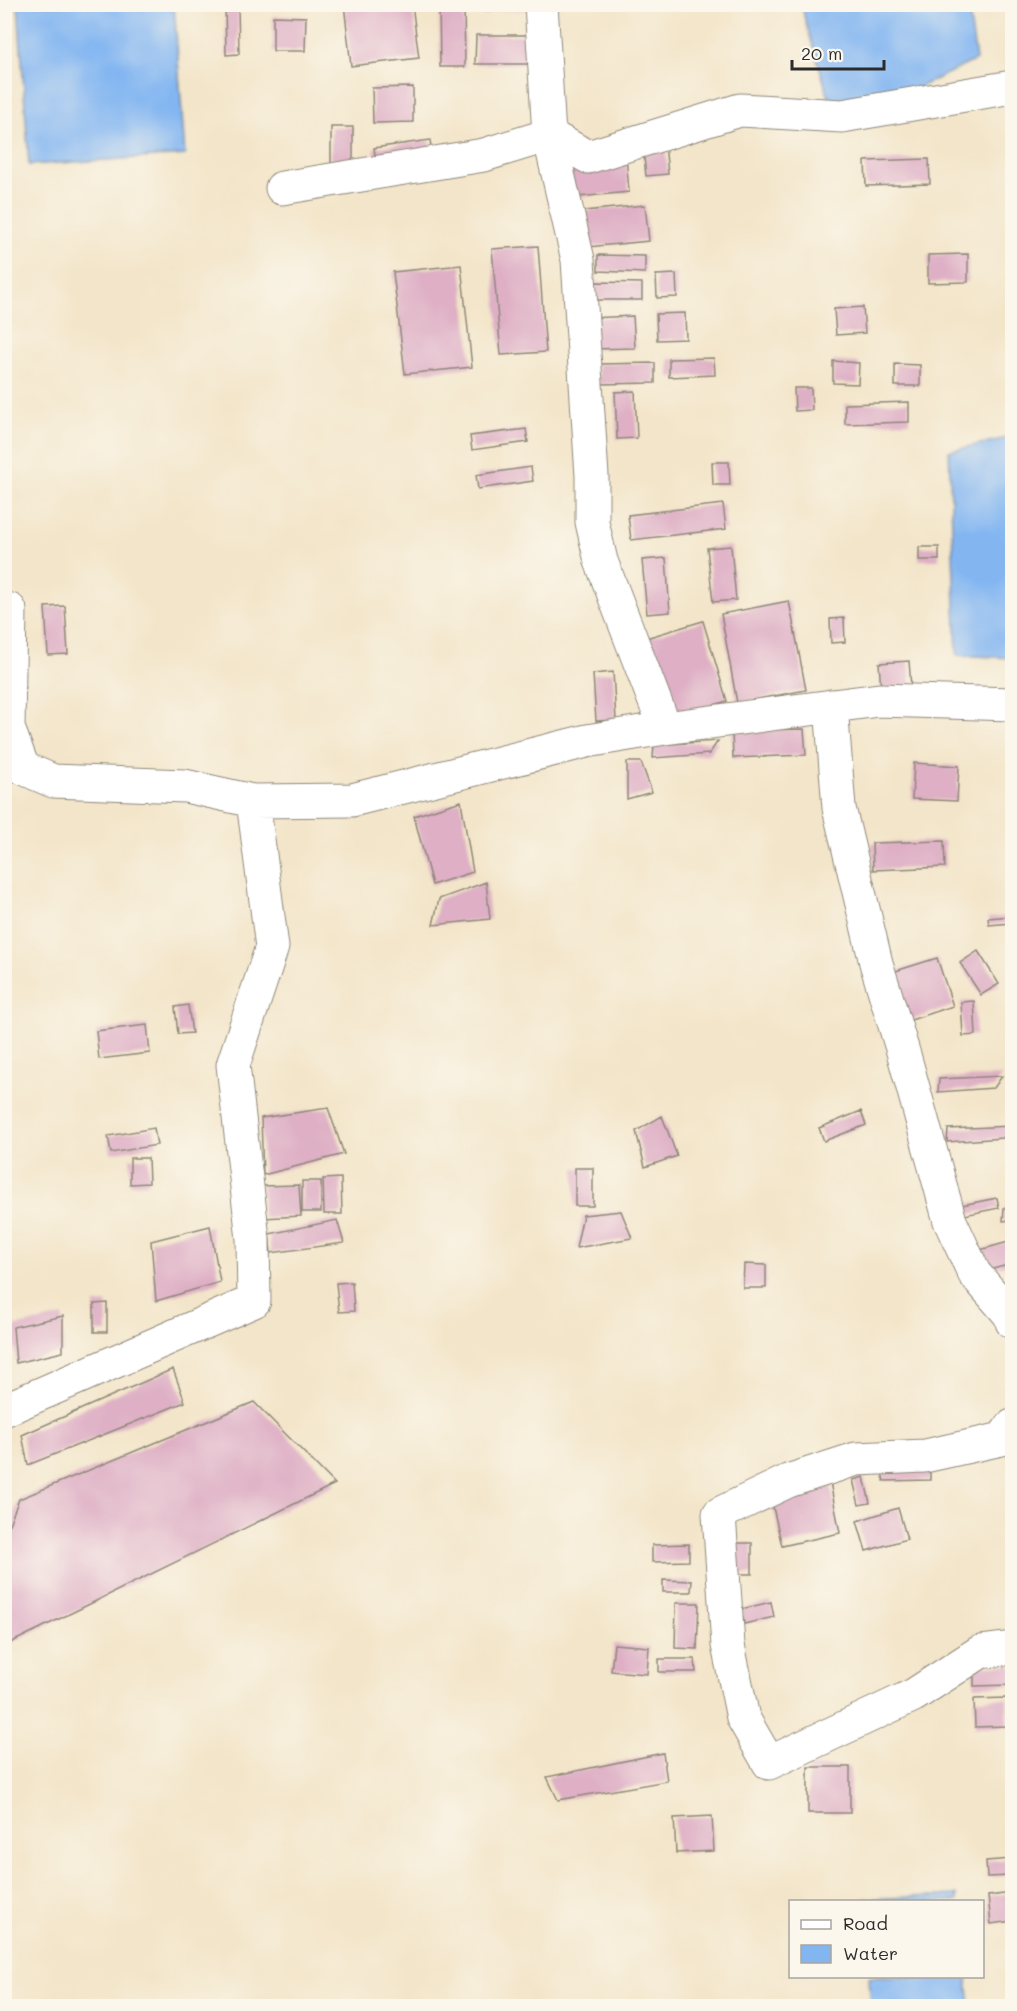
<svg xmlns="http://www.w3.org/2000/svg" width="1017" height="2011" font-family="Mali,sans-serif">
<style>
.water{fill:#83b6f1;stroke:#57708e;stroke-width:1.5}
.building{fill:#deafc5}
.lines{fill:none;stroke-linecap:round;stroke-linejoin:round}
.minor-casing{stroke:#8f887a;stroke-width:35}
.minor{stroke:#fff;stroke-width:33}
</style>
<rect width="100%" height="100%" fill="#fbf7ec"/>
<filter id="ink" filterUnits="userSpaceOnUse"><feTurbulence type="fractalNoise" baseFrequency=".0167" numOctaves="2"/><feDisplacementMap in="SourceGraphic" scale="12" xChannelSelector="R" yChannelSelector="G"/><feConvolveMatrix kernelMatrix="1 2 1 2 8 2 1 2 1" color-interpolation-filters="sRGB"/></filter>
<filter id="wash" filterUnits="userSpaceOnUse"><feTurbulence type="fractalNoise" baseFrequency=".008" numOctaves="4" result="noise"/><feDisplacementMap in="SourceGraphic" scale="24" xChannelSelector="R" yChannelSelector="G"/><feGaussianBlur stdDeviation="1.35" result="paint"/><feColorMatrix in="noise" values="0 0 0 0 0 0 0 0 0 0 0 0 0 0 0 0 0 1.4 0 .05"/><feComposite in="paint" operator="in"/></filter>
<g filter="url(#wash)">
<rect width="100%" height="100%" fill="#f3e5c9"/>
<path class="water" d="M18 5H174L185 155 29 165Z
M802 5H968L976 60 917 88 832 108 805 20Z
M1012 437V658L957 655 949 451Z
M957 1895V1901H865V1899Z
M869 1977H967L970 2006H871Z"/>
<g id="blocks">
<path class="building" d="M344 4H412L419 58 351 66Z
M439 4H464L465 67H440Z
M478 4H533V9L478 11Z
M225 5H238L239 54 226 55Z
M273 16 306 17 305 51H273Z
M476 35H537L536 64H475Z
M413 87V122L373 123 372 88Z
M331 127H353V166H331Z
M430 140 432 154 376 162 374 148Z
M665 144 668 174 646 176 643 147Z
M626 156 629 192 568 198 565 162Z
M929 159 930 184 866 186 865 161Z
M645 205 649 241 588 247 584 211Z
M538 246 546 352 501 355 492 249Z
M968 254V282L928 283V255Z
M598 255 645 256V273L598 271Z
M461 265 472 367 405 374 393 272Z
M676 274 677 297 657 298 656 275Z
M596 282 642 283V300H596Z
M863 307 865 333 836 335 834 309Z
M685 313 686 339 657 340 656 314Z
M633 316 635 348 591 349 589 318Z
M714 358 715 375 669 377V359Z
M833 361 859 363 858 384 833 383Z
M655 363V383L598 384V364Z
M895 364 920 365V386H895Z
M794 388H811L812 410 795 411Z
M635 391 637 438 617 439 615 392Z
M909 402V422L845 424V404Z
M526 429 528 442 472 450 470 436Z
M712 462H729L730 485H713Z
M531 467 533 481 478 489 476 475Z
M723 504 726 529 631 540 628 515Z
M731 546 736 600 713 602 707 548Z
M919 547H939V560H919Z
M666 558 670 612 647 614 642 560Z
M789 601 806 690 737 703 721 614Z
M65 606 68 654 48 655 45 607Z
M844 618 845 642 831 643 830 619Z
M703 621 727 701 670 718 646 638Z
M909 661 911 687 881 689 879 663Z
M613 672 616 720 596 721 593 674Z
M804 729 806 755 733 758 732 731Z
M718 741 709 754 653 758 654 745Z
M627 762H641L652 792 627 799Z
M914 763 959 766 957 801 912 799Z
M461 801 473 872 432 885 414 816Z
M944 841 945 867 873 870 872 843Z
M486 882 490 919 433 925 439 899Z
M1012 916V923L989 925 988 918Z
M978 951 999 984 981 995 960 963Z
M937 958 953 1006 899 1024 883 975Z
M974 1001 976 1035 963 1036 961 1002Z
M188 1005 192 1033 178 1034 175 1007Z
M147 1025 150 1053 99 1059 96 1031Z
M1002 1076 994 1088 938 1092 939 1079Z
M328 1108 344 1154 263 1175 261 1118Z
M861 1111 866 1125 824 1141 819 1128Z
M662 1116 677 1156 645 1167 636 1131Z
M1011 1126 1003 1138 947 1142 948 1129Z
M154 1128 157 1145 111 1153 108 1136Z
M130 1158H148L149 1183 130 1184Z
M575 1168H593V1206H575Z
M341 1178 342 1214H324L323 1179Z
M302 1181H321V1212H302Z
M299 1185 301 1216 263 1218 262 1186Z
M997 1198 999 1208 960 1216 957 1206Z
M1012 1207V1220L1003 1221 1004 1208Z
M621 1211 632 1238 576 1248 583 1215Z
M337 1220 344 1243 271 1253 269 1234Z
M210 1226 220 1282 156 1301 151 1241Z
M1012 1241V1264L981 1272 976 1251Z
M744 1264 766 1265V1288H743Z
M352 1282 354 1311 339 1312 336 1283Z
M107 1303V1332H94V1304Z
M63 1316V1352L16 1363 13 1327Z
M173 1369 185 1402 28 1465 22 1435Z
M254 1402 335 1484 4 1646V1537L19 1499Z
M881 1468H930V1480L884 1481Z
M864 1477 870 1503 859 1505 853 1480Z
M830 1482 840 1533 782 1546 771 1499Z
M898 1508 907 1539 866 1551 857 1521Z
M729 1543H752V1574H729Z
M689 1544V1561L652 1562V1545Z
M663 1580 692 1581 691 1592H663Z
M771 1602 774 1617 744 1624 741 1609Z
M676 1603H699L697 1649 675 1648Z
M614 1644 649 1647 647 1674 611 1671Z
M659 1659H695L696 1672H659Z
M1012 1665V1685L974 1686V1666Z
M1007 1698 1008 1726 975 1727 974 1699Z
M663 1753 667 1781 558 1800 547 1777Z
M808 1767H850V1813H808Z
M712 1816 714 1851 676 1853 674 1818Z
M1012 1859V1876L987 1877 986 1861Z
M1012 1893V1921L991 1924 988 1896Z"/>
</g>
</g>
<g filter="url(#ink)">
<use href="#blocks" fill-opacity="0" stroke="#8f887a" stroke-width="1.5"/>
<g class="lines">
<defs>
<path id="minor" d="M541 4 549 135 578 260 592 476V522L601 561 665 728
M282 188 484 155 549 135 588 157 740 110 842 116 1012 87
M4 608 10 610 8 728 23 768 53 781 185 786 253 801 352 800 587 741 665 728 879 700 1012 704
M831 706 839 808 876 963 904 1055 950 1221 974 1273 1012 1317V1322
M4 1410 254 1301 253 1239 233 1065 272 947 253 801
M1012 1426 1002 1439 925 1456 856 1459 788 1481 719 1514 728 1645 743 1718 769 1763 914 1695 980 1652 1012 1648"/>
</defs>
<use href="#minor" class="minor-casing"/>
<use href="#minor" class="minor"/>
</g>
</g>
<rect width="1017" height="2011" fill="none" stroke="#fbf7ec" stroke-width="24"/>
<rect x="789" y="1900" width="195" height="78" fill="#fbf7ec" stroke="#a8a59f" stroke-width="1.5"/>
<rect x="801" y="1920" width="30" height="9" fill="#ffffff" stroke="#a8a59f" stroke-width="1.5"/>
<text x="843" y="1930" font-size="18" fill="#2b2b2b">Road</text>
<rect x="801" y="1945" width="30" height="18" fill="#83b6f1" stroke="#a8a59f" stroke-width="1.5"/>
<text x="843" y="1960" font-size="18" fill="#2b2b2b">Water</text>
<path d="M792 60v9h92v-9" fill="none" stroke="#2b2b2b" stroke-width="3"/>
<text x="801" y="60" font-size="18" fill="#2b2b2b" stroke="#fbf7ec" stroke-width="4.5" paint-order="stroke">20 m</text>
</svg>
